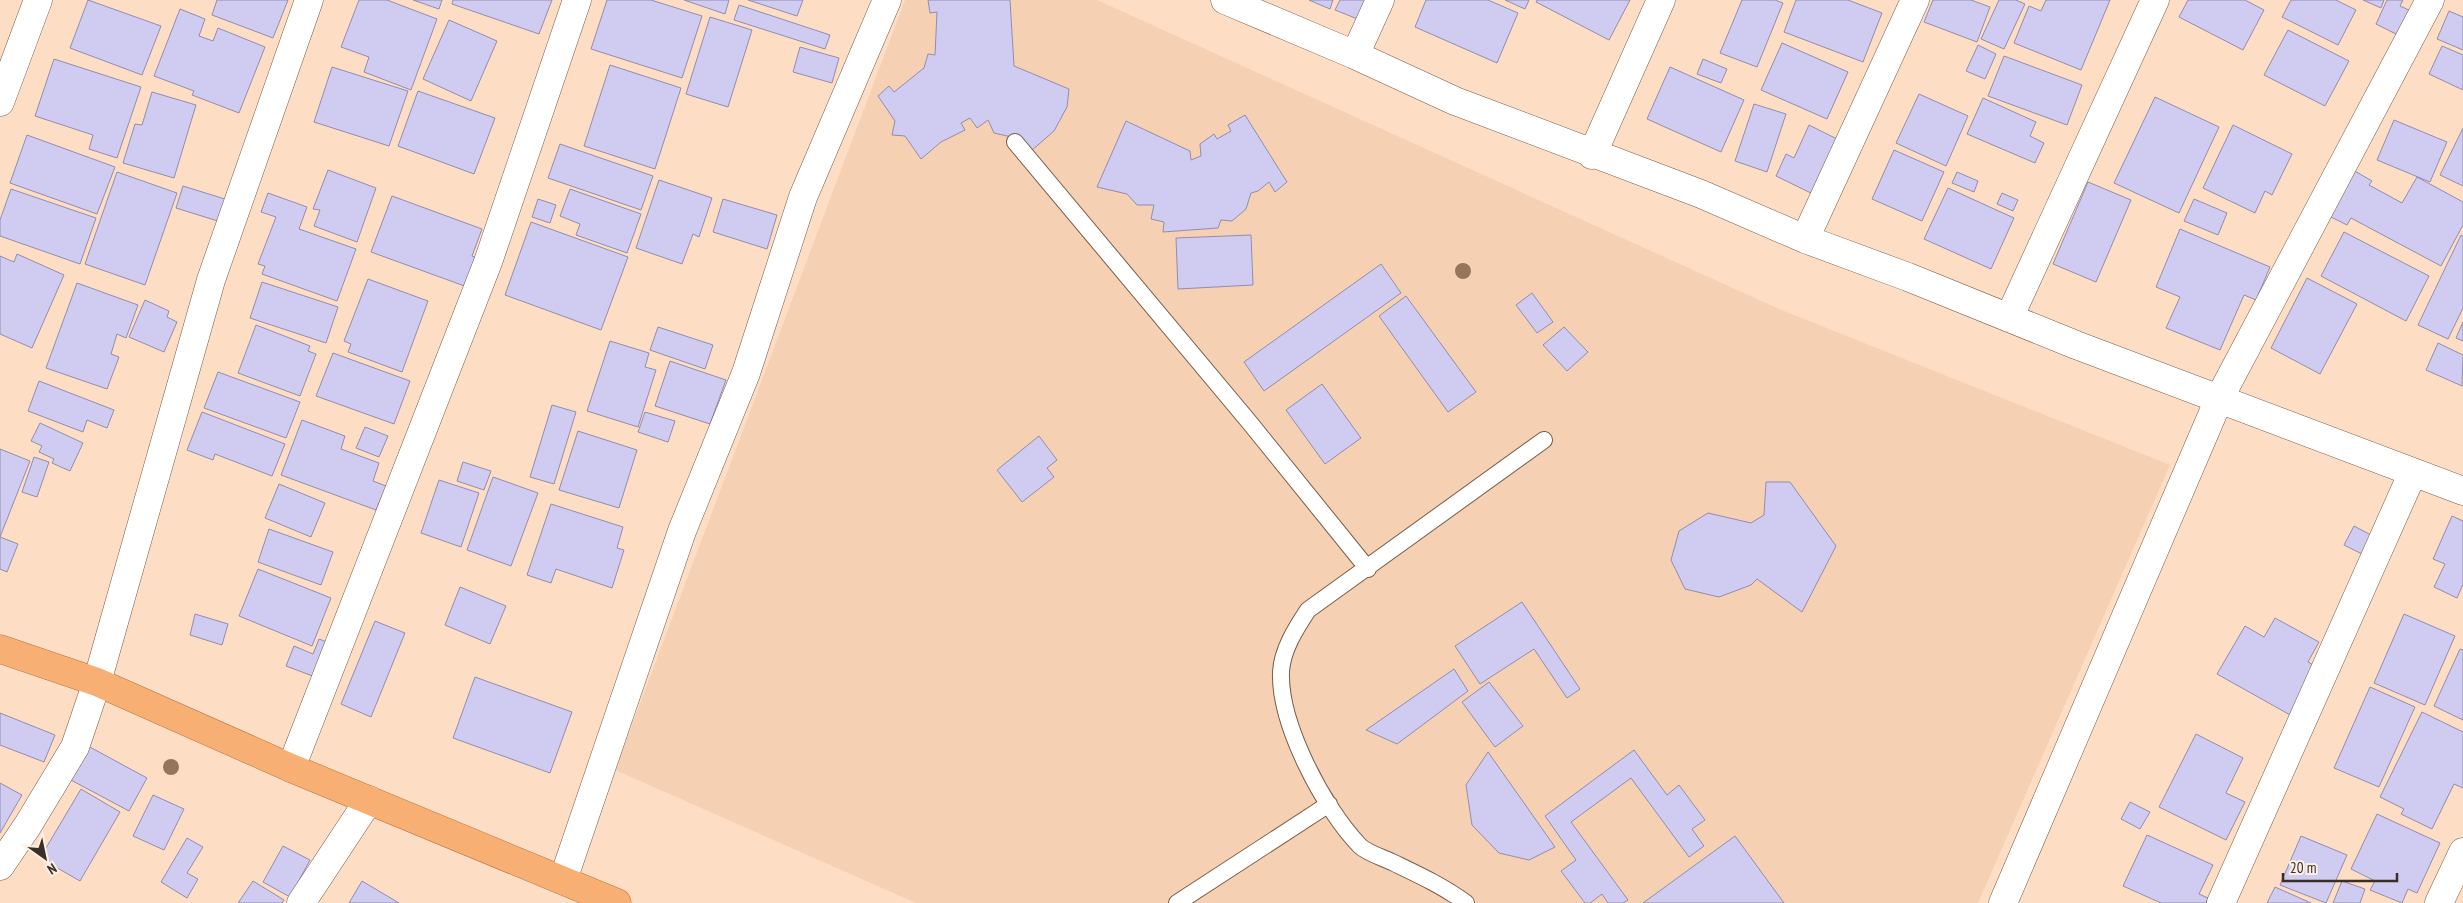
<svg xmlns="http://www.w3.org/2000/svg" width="2463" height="903" font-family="'PT Sans Narrow',sans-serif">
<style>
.built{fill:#f6d0b3}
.building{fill:#d0cbf0;stroke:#918dae}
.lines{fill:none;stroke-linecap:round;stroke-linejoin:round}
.service-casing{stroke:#785c47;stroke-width:18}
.minor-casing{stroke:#785c47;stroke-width:29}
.trunk-casing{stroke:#b47542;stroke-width:29}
.service{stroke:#fff;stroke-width:16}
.minor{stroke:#fff;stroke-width:28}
.trunk{stroke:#f7af74;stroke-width:28}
.tree{fill:#96765b}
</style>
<rect width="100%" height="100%" fill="#feddc5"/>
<path class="built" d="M905 0H1097L1777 308 2170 465 1978 903H916L615 770Z"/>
<path class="building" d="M88 0 161 26 142 75 70 48Z
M217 0H288L273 38 212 15Z
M359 0H387L437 19 411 90 364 72 369 57 341 47Z
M413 0H442L439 9Z
M453 0H552L539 34 452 4Z
M607 0H651L702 16 682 78 591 49Z
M684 0H729L725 14Z
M748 0H803L797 16Z
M928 0H1010L1014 66 1069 89 1067 107 1054 131 1031 151 1020 139 994 133 988 120 977 128 970 118 961 123 965 130 941 142 921 159 905 136 892 135 895 121 878 96 889 86 894 92 924 68 928 54 935 55 937 12 930 13Z
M1309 0H1333L1330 9Z
M1340 0H1369L1360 20 1335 10Z
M1426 0H1488L1518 13 1497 63 1415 27Z
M1505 0H1529L1525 9Z
M1537 0H1630L1609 40 1536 2Z
M1742 0H1775L1783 3 1757 67 1720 53Z
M1796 0H1848L1882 13 1863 62 1784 32Z
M1933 0H1971L1990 7 1977 42 1924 22Z
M1999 0H2016L2025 4 2004 49 1981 39Z
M2046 0H2110L2081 70 2014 43 2029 6 2041 11Z
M2188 0H2245L2264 10 2243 50 2179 17Z
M2291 0H2336L2356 10 2338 45 2282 17Z
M2363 0H2384L2381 8Z
M2387 0H2403L2400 6 2411 11 2400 36 2376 24Z
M739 5 830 35 825 49 734 20Z
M180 9 205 19 199 36 213 41 218 28 265 47 239 113 192 95 194 91 154 76Z
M2449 11 2463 17V50L2437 39Z
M710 17 752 30 728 107 686 94Z
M449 20 497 41 471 101 423 79Z
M2288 30 2349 61 2325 106 2264 75Z
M1782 43 1848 72 1827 119 1761 90Z
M1978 45 1996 54 1985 79 1966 71Z
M2442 46 2463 55V90L2429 74Z
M800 47 839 58 832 83 793 72Z
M2004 56 2082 85 2067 125 1988 96Z
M54 59 141 87 117 158 89 149 93 135 35 116Z
M1703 59 1727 69 1721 83 1697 74Z
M610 65 681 88 655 169 584 146Z
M332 67 408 91 389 146 314 122Z
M1670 67 1744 100 1721 152 1647 119Z
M418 91 495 118 474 174 398 146Z
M152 92 196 105 174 178 123 163 135 124 142 125Z
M1919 94 1968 116 1946 166 1896 143Z
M2155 97 2219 127 2179 213 2114 183Z
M1983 98 2036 122 2030 136 2044 143 2035 163 1967 134Z
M1754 104 1786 114 1767 172 1735 161Z
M1245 115 1287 182 1275 192 1269 182 1258 191 1251 193 1246 209 1232 221 1221 220 1218 228 1163 232 1164 222 1151 219 1154 205H1137L1127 194 1097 187 1126 121 1190 151 1191 160 1201 156 1200 144 1214 134 1217 139 1231 131 1228 125Z
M2394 120 2447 142 2430 182 2377 160Z
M1809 125 1841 141 1815 195 1776 176 1786 154 1794 158Z
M2233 125 2292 154 2272 195 2265 191 2255 213 2203 188Z
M2463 128V186L2440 175Z
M27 135 115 167 97 214 10 183Z
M560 144 653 176 641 210 548 178Z
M1894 150 1944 172 1922 221 1872 199Z
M328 170 376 188 357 242 314 226 320 210 313 209Z
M2353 170 2372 181 2369 185 2402 203 2417 177 2463 202V225L2441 266 2351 218 2347 225 2329 216Z
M117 172 177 193 145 285 85 264Z
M1957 172 1978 181 1974 192 1952 183Z
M659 180 712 198 699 237 693 234 682 264 636 248Z
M2088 182 2131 200 2096 282 2053 264Z
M183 186 228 200 221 222 176 208Z
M1948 188 2014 218 1991 269 1924 239Z
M11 189 96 218 80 264 0 236V220Z
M570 189 641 214 627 253 576 235 580 224 560 216Z
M268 193 307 207 299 229 356 249 337 301 262 274 265 266 258 264 276 217 261 212Z
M2002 193 2018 200 2013 211 1997 204Z
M392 196 482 229 472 256 480 259 470 288 371 252Z
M538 199 556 205 550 223 532 217Z
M723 199 777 215 767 249 713 232Z
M2194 199 2227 213 2218 235 2184 221Z
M531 222 628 257 601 330 505 295Z
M2180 229 2270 267 2256 300 2244 295 2220 350 2166 328 2180 297 2156 287Z
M2344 232 2429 276 2406 321 2321 276Z
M1251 235 1253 285 1178 289 1176 238Z
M2461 235 2463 236V308L2448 339 2418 325Z
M17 254 64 275 32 348 0 334V256L14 262Z
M1381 264 1401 293 1264 391 1244 362Z
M2307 278 2357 304 2320 374 2271 348Z
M368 279 428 301 402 372 348 352 351 344 344 341Z
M262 282 338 307 326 343 250 318Z
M77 283 138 305 126 338 117 334 111 354 119 357 107 389 46 368Z
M1532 293 1553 322 1537 333 1516 305Z
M1406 296 1476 392 1448 412 1379 316Z
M145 300 169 311 167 317 177 322 164 352 129 337Z
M2463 322V341L2456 338Z
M256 325 310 346 308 351 316 354 300 396 238 373Z
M658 327 713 345 705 369 650 350Z
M1564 327 1588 352 1567 371 1543 345Z
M610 341 649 353 645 367 656 370 638 427 587 411Z
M2438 343 2463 355 2462 386 2426 370Z
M333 353 410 381 394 424 316 396Z
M670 361 726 380 710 424 655 406Z
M218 372 300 402 286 438 204 408Z
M39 381 114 410 107 428 87 420 83 432 28 411Z
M1322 384 1361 438 1325 464 1286 410Z
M552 405 576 412 554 484 530 477Z
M202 412 285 444 272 476 215 454 213 460 187 450Z
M645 412 675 421 668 442 638 432Z
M302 420 345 436 341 449 379 463 373 481 386 486 376 510 281 475Z
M40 423 83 443 70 471 52 463 54 459 39 452 42 446 31 441Z
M365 427 388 436 379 457 356 448Z
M578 431 637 450 619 508 559 490Z
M1039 436 1057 460 1047 468 1054 477 1022 502 997 470Z
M0 449 30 461 0 537Z
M34 457 49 462 37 497 22 492Z
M463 462 491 471 484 490 457 481Z
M493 477 538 493 511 566 467 550Z
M439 480 479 493 461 547 421 533Z
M1766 482H1790L1836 546 1802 612 1757 579 1751 585 1719 597 1685 589 1671 560 1679 531 1708 513 1751 523 1764 515Z
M279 484 325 503 311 537 265 518Z
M551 504 623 527 617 548 624 550 612 588 556 569 551 583 527 575Z
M2452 516 2463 521V584L2457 598 2434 587 2445 564 2433 559Z
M2354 526 2371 535 2362 554 2344 545Z
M269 529 333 552 321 585 258 562Z
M0 537 18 544 7 572 0 569Z
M258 569 331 598 312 646 239 616Z
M460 587 506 606 490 644 445 625Z
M1522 602 1580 689 1567 698 1534 649 1480 684 1455 646Z
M195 614 228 624 222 645 190 635Z
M2404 614 2455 636 2425 705 2374 683Z
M2275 618 2319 642 2308 662 2319 668 2292 716 2217 674 2245 626 2264 637Z
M375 621 405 633 371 717 341 704Z
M319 639 332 644 318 678 286 666 294 646 313 654Z
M2460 649 2463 650V720L2434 706Z
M1454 669 1468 691 1397 744 1366 730Z
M475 677 572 712 550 773 453 738Z
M1489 682 1523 726 1495 747 1462 702Z
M2370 687 2415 707 2379 787 2334 768Z
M2422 712 2463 732V788L2454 784 2432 829 2401 814 2404 809 2380 797Z
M0 713 55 735 44 762 0 745Z
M2196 734 2243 758 2226 793 2245 802 2226 840 2159 807Z
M88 746 147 778 129 811 69 779Z
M1634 750 1667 795 1679 785 1705 820 1692 829 1704 846 1689 857 1631 778 1571 822 1628 900 1623 903H1608L1602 894 1590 903H1585L1561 871 1576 860 1545 816Z
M1488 752 1555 847 1529 860 1499 853 1472 825 1466 785Z
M0 783 22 795 0 833Z
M81 789 120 812 80 881 40 858Z
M153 795 184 809 164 850 133 836Z
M2130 802 2150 812 2140 829 2121 819Z
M2377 814 2440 843 2417 893 2408 889 2402 903 2370 890 2375 881 2351 869Z
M2147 835 2213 865 2199 894 2208 898 2206 903H2161L2123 886Z
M1735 836 1784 903H1643Z
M2301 836 2347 855 2326 903 2280 885Z
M187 838 203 847 187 873 198 879 187 898 161 882Z
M283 846 310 860 290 897 263 882Z
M253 881 284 900 282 903H238Z
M362 881 399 903H349Z
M2342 881 2365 889 2360 903H2333Z
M2275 887 2311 903H2267Z"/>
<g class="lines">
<defs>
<path id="service" d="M1015 142 1250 423 1368 569
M1177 903 1329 804
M1466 903C1443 886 1419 875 1394 863 1384 858 1367 853 1360 846 1324 809 1279 724 1281 672 1282 650 1296 628 1308 610L1544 440"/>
<path id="minor" d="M1225 0 1355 55 1455 101 1701 194 1805 239 1908 277 2076 345 2463 491
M1355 55 1380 0
M0 102 38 0
M1592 155 1661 0
M1805 239 1915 0
M2009 318 2155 0
M291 768 488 262 577 0
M0 866 28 825 75 747 97 682 211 280 309 0
M563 880 682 531 746 373 803 197 887 0
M301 903 369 800
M2003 903 2219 399 2430 0
M2221 903 2413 472
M2439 903 2463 852"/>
<path id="trunk" d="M0 649 97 682 291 768 617 903"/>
</defs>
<use href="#service" class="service-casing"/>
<use href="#minor" class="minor-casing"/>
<use href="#trunk" class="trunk-casing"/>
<use href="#service" class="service"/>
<use href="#minor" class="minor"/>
<use href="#trunk" class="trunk"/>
</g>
<g class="tree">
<circle cx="1463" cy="271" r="8"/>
<circle cx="171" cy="767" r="8"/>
</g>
<g transform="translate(45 858) rotate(147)" stroke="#fcefe5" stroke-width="4" paint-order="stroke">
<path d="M0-4L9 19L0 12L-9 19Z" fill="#3b2f25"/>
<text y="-8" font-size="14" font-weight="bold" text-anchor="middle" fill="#3b2f25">N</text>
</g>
<path d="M2283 873v8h114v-8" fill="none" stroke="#3b2f25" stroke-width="2.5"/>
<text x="2290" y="873" font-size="15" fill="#3b2f25" stroke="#fcefe5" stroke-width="4" paint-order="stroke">20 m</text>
</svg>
